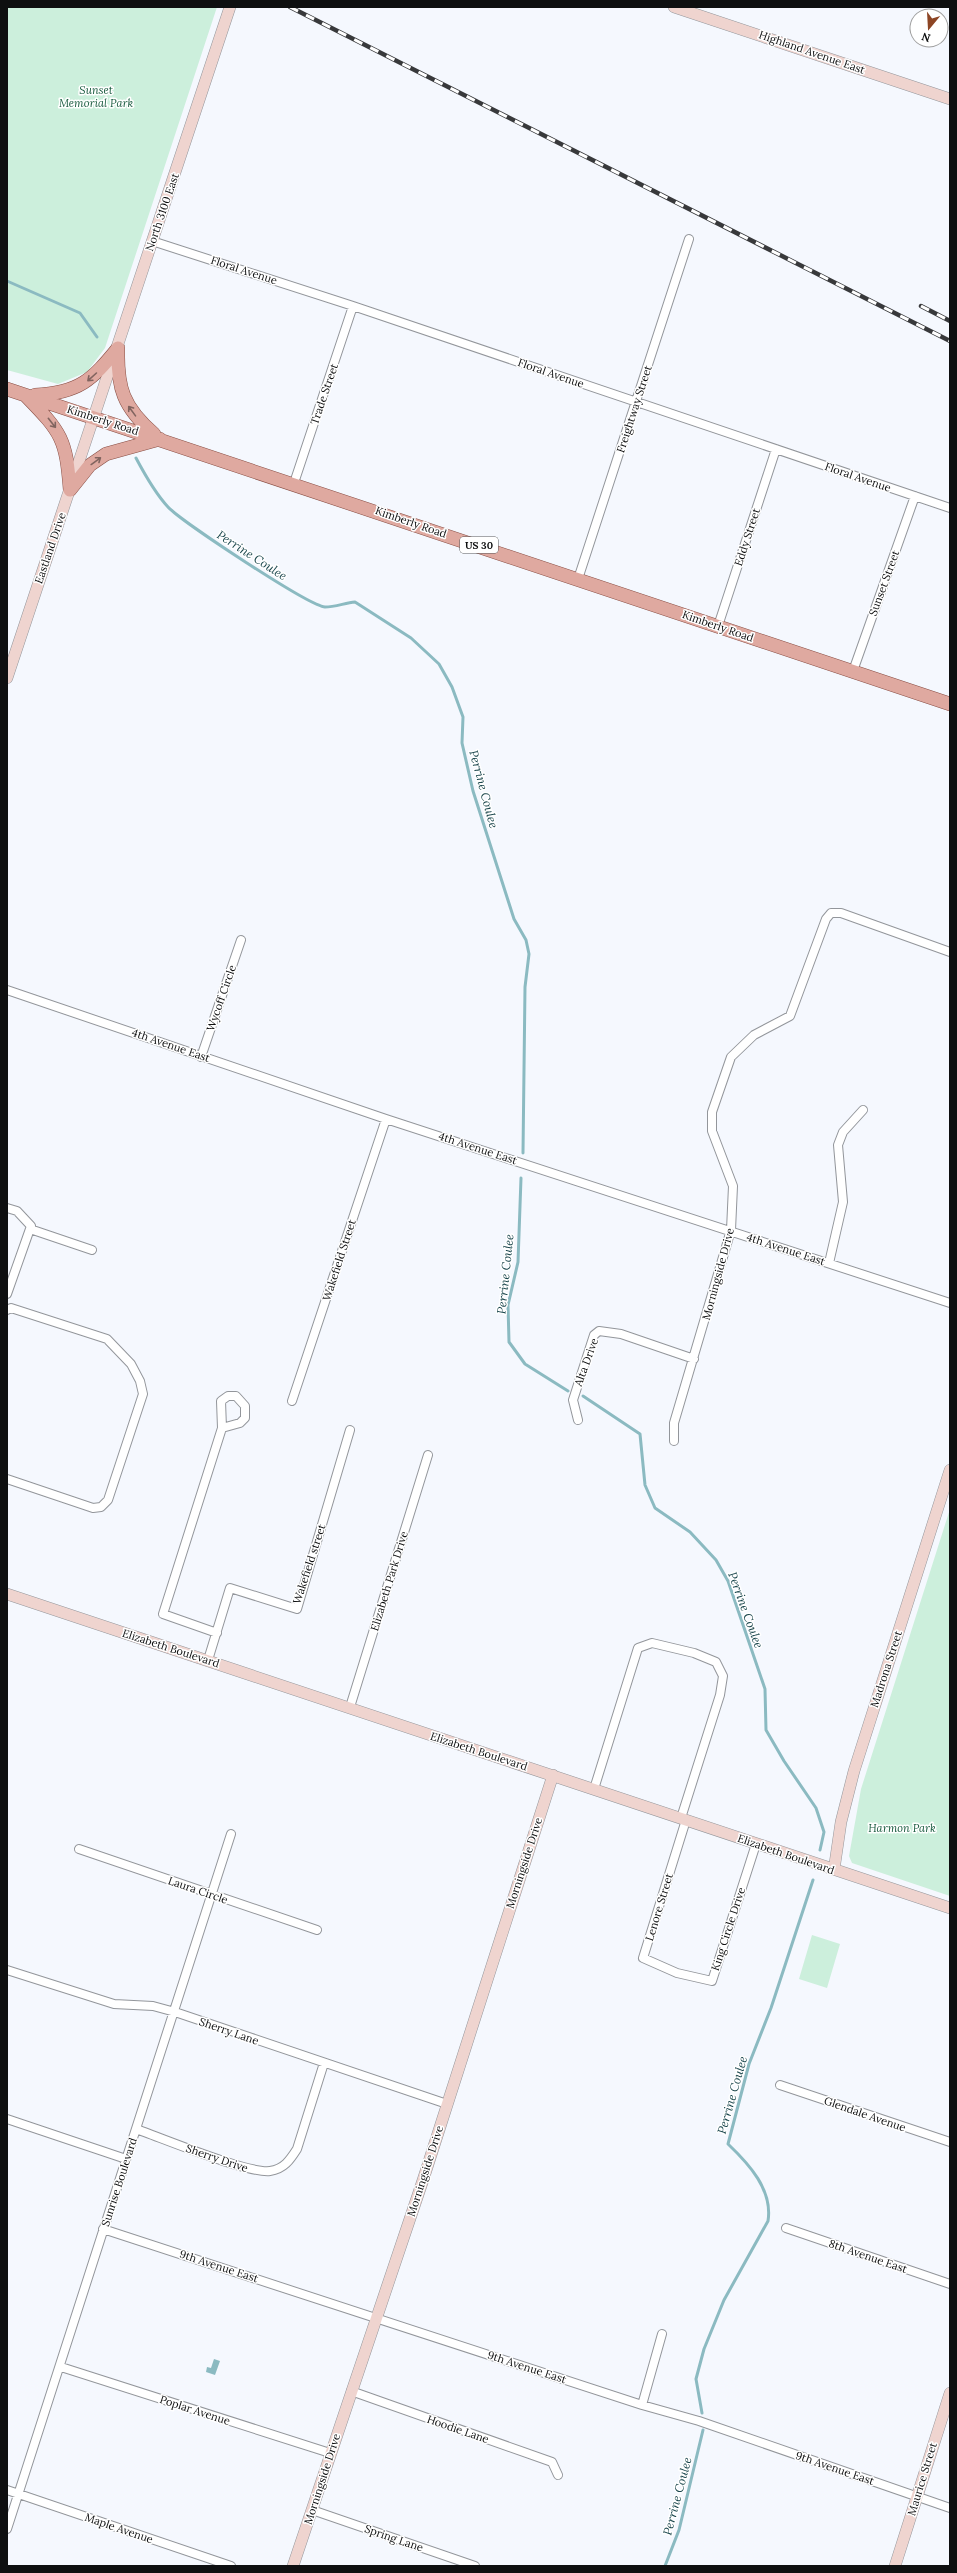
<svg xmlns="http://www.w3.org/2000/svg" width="957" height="2573" font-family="Lora,serif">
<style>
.green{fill:#ccefdc}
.water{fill:#8bbac1}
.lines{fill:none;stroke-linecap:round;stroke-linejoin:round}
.stream{stroke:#8bbac1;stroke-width:3}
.street-casing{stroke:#93969b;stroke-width:10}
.secondary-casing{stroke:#93969b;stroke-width:12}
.primary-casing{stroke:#884e44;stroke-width:14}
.street{stroke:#fff;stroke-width:8}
.secondary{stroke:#efd4cf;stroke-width:11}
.primary{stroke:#dfa9a0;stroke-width:13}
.rail-casing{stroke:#38393b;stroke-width:4.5}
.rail{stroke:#fff;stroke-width:3;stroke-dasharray:9;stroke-linecap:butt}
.oneway{stroke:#81645f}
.labels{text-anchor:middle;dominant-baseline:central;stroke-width:3;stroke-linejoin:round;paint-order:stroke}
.shield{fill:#fff;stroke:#565758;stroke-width:1}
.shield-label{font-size:10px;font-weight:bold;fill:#0e0f10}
.street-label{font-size:11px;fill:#0e0f10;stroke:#fff}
.park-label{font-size:11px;font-style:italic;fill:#195b3f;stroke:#fff}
.water-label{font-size:12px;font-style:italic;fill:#1a464c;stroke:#fff}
</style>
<rect width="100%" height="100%" fill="#f5f8fe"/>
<path class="green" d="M7 7H217L105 348 87 372 58 384 7 370Z
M950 1509V1896L852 1863 849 1856 861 1789Z
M812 1935 840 1944 827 1988 799 1979Z"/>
<path class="water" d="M214 2359 220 2361 215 2375 206 2372 207 2367 211 2368Z"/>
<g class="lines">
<path class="stream" d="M7 281 80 313 97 337
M136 458C145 475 155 493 168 507 182 522 309 606 325 607 335 607 345 603 355 602L411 638 439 664 452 687 463 717 462 743 473 791 514 919 526 940 529 954 525 987 523 1153
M521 1178 518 1262 508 1305 509 1342 525 1364 568 1391
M583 1396 640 1434 645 1485 655 1508 690 1532 716 1560 728 1581 765 1689 766 1730 784 1761 816 1808 824 1832 820 1850
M702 2413 696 2379 704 2349 724 2300 768 2221C773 2190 749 2164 728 2144L749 2064 771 2008 813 1880
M665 2566 679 2530 703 2430"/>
<defs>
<path id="street" d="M152 241 353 306 950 508
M294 483 353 306
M578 579 689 239
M718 626 776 449
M853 671 915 496
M7 990 386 1119 950 1303
M201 1057 241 940
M7 1208 17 1211 31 1226 7 1294
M30 1229 92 1250
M829 1263 843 1202 838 1145 843 1132 863 1110
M7 1310 11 1308 107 1339 131 1364 140 1381 143 1394 108 1500 101 1507 93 1508 7 1479
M292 1401 386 1119
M578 1420 573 1400 594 1335 599 1331 621 1334 694 1359
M674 1441V1423L731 1230 733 1186 712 1131V1112L731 1057 754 1035 790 1016 826 919 831 913H841L950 952
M217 1633 163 1614 222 1428 221 1401 228 1396H236L245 1406V1418L240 1423 222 1428
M208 1660 230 1588 297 1609 350 1430
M350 1707 428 1455
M594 1789 638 1648 652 1643 694 1653 716 1662 723 1676 720 1695 681 1818
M686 1820 643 1958 677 1973 712 1981 756 1844
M79 1849 317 1930
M7 1970 114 2004 153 2006 175 2012 447 2104
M780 2085 950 2142
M7 2119 126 2159
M136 2129C162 2138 248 2174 270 2171 284 2169 290 2160 297 2149L324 2063
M786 2228 950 2284
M103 2229 642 2405 699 2421 950 2508
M61 2367 330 2453
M351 2391 552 2462 558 2475
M642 2405 662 2334
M7 2490 231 2566
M312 2510 475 2566
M7 2529 231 1834"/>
<path id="secondary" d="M674 7 950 99
M7 678 230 7
M7 1594 950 1908
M834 1870 841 1822 854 1771 950 1470
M293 2566 423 2180 553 1775
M895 2566 950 2393"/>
<path id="primary" d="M118 348C117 388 123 407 154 434
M7 389 950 704
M35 395C79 393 92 380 118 348
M26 396C62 433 66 439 70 490
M70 490 90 465 106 454 160 439"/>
</defs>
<use href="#street" class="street-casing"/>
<use href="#secondary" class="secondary-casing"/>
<use href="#primary" class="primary-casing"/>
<use href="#street" class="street"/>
<use href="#secondary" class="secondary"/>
<use href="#primary" class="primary"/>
<defs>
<path id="rail" d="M290 7 950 341
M921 306 950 321"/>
</defs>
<use href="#rail" class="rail-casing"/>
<use href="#rail" class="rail"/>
</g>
<defs><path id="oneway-shaft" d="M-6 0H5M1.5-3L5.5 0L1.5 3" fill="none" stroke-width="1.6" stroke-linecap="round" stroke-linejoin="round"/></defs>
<g class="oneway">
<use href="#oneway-shaft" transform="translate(92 377) rotate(138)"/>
<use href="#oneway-shaft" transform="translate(132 411) rotate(-126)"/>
<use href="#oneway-shaft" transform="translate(52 423) rotate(52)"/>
<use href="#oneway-shaft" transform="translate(96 461) rotate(-36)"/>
</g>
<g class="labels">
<rect class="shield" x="460" y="537" width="38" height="16" rx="3"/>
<g class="shield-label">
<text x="479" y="545">US 30</text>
</g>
<g class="street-label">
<text transform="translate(812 52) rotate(19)">Highland Avenue East</text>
<text transform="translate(162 212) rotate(-71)">North 3100 East</text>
<text transform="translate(244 270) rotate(18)">Floral Avenue</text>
<text transform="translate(551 373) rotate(19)">Floral Avenue</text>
<text transform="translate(324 394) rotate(-71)">Trade Street</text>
<text transform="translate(634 409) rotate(-72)">Freightway Street</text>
<text transform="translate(103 420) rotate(18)">Kimberly Road</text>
<text transform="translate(858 477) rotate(19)">Floral Avenue</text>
<text transform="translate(411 522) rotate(19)">Kimberly Road</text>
<text transform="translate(747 537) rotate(-72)">Eddy Street</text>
<text transform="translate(50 548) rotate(-71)">Eastland Drive</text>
<text transform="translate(884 583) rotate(-70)">Sunset Street</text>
<text transform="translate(718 626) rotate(19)">Kimberly Road</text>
<text transform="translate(221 998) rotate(-71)">Wycoff Circle</text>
<text transform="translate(171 1045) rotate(19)">4th Avenue East</text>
<text transform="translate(478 1148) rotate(18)">4th Avenue East</text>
<text transform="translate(786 1249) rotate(18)">4th Avenue East</text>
<text transform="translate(339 1260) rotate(-72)">Wakefield Street</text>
<text transform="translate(718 1274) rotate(-75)">Morningside Drive</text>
<text transform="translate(586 1362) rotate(-70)">Alta Drive</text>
<text transform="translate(309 1564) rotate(-72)">Wakefield street</text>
<text transform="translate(389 1581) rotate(-73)">Elizabeth Park Drive</text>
<text transform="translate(171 1648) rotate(18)">Elizabeth Boulevard</text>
<text transform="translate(886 1669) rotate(-72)">Madrona Street</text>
<text transform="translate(479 1751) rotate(18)">Elizabeth Boulevard</text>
<text transform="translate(786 1854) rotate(19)">Elizabeth Boulevard</text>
<text transform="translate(524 1863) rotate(-72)">Morningside Drive</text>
<text transform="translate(198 1890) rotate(19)">Laura Circle</text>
<text transform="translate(659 1907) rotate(-73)">Lenore Street</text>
<text transform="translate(728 1929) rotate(-72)">King Circle Drive</text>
<text transform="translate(229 2031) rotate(19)">Sherry Lane</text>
<text transform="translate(865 2114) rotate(19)">Glendale Avenue</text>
<text transform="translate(217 2158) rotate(19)">Sherry Drive</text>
<text transform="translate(425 2171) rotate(-72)">Morningside Drive</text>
<text transform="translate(119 2182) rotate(-72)">Sunrise Boulevard</text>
<text transform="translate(868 2256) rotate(19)">8th Avenue East</text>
<text transform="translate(219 2266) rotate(18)">9th Avenue East</text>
<text transform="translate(527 2367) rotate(18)">9th Avenue East</text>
<text transform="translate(195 2410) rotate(18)">Poplar Avenue</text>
<text transform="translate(458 2429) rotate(19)">Hoodie Lane</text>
<text transform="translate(835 2468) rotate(19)">9th Avenue East</text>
<text transform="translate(322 2479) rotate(-72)">Morningside Drive</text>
<text transform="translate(922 2479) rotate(-73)">Maurice Street</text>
<text transform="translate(119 2528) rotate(19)">Maple Avenue</text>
<text transform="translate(394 2538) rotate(19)">Spring Lane</text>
</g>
<g class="park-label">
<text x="96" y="90">Sunset<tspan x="96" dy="13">Memorial Park</tspan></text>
<text x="902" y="1828">Harmon Park</text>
</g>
<g class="water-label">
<text transform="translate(252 555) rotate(33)">Perrine Coulee</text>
<text transform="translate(484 789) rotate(75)">Perrine Coulee</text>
<text transform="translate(505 1274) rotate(-84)">Perrine Coulee</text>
<text transform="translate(746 1610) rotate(70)">Perrine Coulee</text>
<text transform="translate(732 2095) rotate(-74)">Perrine Coulee</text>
<text transform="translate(677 2496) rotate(-75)">Perrine Coulee</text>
</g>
</g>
<rect width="957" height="2573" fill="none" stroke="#0e0f10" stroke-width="16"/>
<g transform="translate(929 28) rotate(198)"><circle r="19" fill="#ffffff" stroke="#9f9f9f"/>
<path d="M0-3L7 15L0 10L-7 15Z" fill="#8d4524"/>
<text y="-6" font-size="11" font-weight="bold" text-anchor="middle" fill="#0e0f10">N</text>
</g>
</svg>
